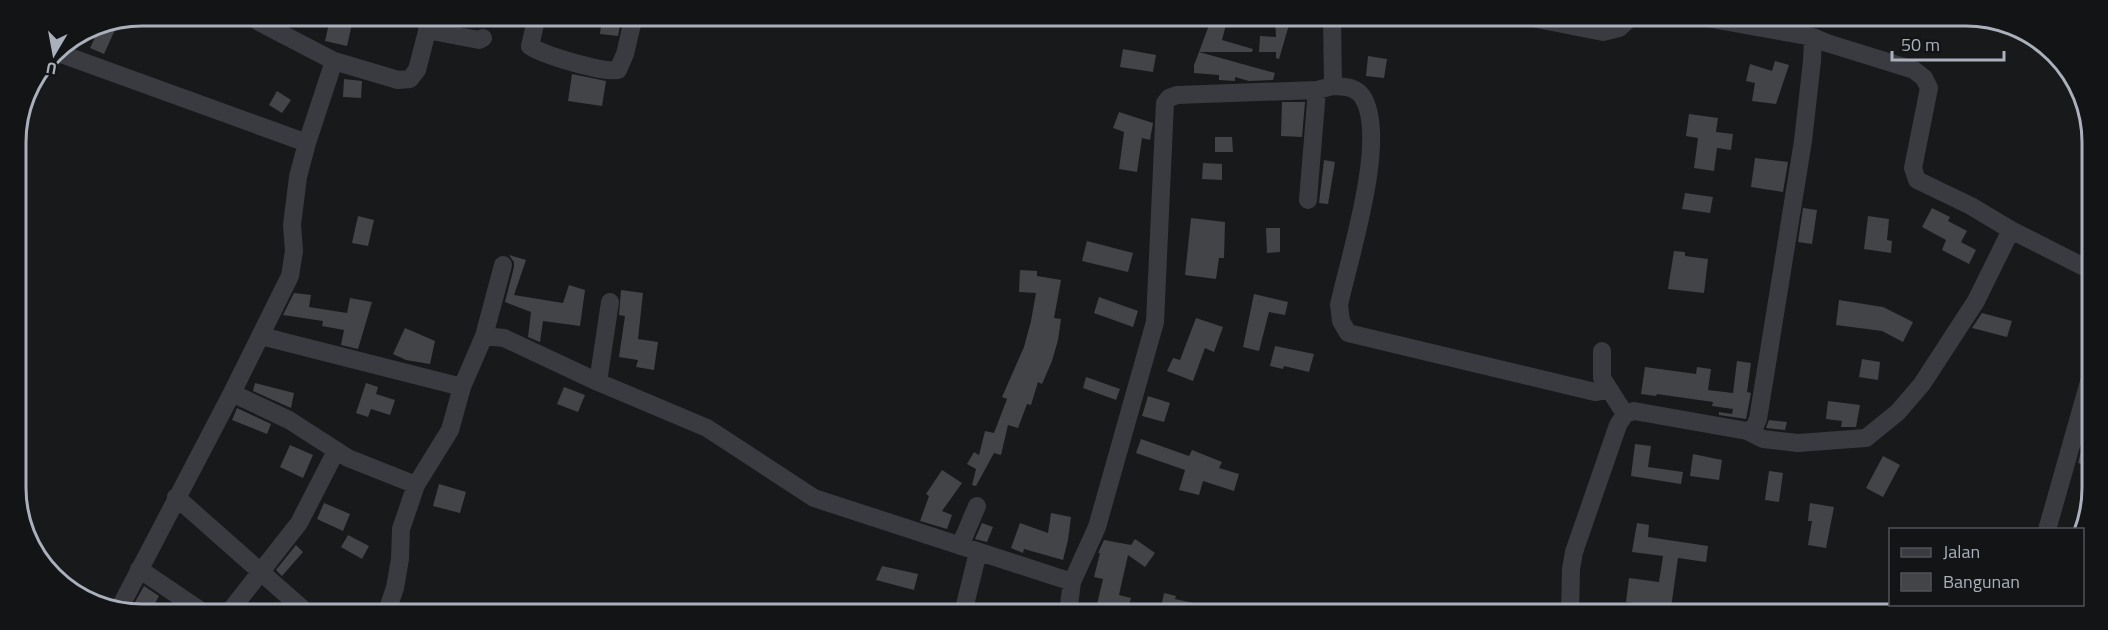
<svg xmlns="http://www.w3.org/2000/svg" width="2108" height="630" font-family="'Titillium Web',sans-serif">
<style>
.building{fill:#424448}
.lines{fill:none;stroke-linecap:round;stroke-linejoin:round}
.minor{stroke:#393b40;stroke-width:18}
.rim{fill:none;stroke:#aab1bc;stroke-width:3}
</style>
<rect width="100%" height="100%" fill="#18191b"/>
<path class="building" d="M331 15H354L347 46 325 41Z
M602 16H622L618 36 600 34Z
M1212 17H1228L1222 40 1253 49 1252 52H1199Z
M1275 18H1291L1279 59 1276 58V52H1259L1260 36 1276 37Z
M120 19 104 54 90 48 102 23Z
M1123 49 1156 55 1153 72 1120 67Z
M1199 52 1275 73 1273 80 1249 81 1235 77V81L1219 80V75L1194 73V65Z
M1368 56 1387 59 1384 78 1366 76Z
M1775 61 1789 65 1776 104 1752 101 1755 83 1746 81 1750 64 1772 71Z
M572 74 606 81 602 106 568 101Z
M344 79 362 81 361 98 343 97Z
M277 91 291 100 282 113 269 105Z
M1282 102H1305L1302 137 1281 136Z
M1119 112 1153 123 1150 140 1142 138 1137 172 1119 169 1124 132 1113 128Z
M1689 114 1718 118 1716 132 1733 134 1731 150 1717 148 1714 171 1694 168 1698 138 1686 136Z
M1215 137H1232L1233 152H1215Z
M1755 158 1788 162 1783 192 1751 187Z
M1324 160 1335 162 1328 204 1319 203Z
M1203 163 1222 164V180L1202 179Z
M1685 193 1713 197 1710 213 1682 209Z
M1803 208 1817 210 1812 244 1798 242Z
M1932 208 1950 217 1948 221 1967 231 1961 242 1976 250 1969 264 1942 250 1946 240 1922 227Z
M358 216 374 220 368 246 352 243Z
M1868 216 1889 219 1887 240 1892 241 1891 253 1864 249Z
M1191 218 1225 222 1224 258H1219L1216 279 1185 275Z
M1266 228H1280V252L1267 253Z
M1087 241 1133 253 1128 272 1082 261Z
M1674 251 1685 252V256L1708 259 1704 293 1668 289Z
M509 255 526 260 514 295 563 303 569 285 585 290 580 326 543 321 540 342 528 337 531 312 505 302 514 267V262Z
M1020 270 1037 271V276L1061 280 1054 318 1061 319 1058 340 1052 361 1042 384 1038 382 1031 405 1027 404 1018 428 1008 425 1001 455 994 453 976 486 972 485 976 469 967 464 974 452 979 455 985 431 994 433 1007 399 1002 397 1024 347 1031 321 1036 293 1019 292Z
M621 290 643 293 638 339 658 342 654 370 636 367 638 360 619 357 625 316 619 315Z
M294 293 311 295 309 307 347 313 350 298 372 302 358 349 341 345 344 330 322 326 323 321 283 315Z
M1254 294 1288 302 1285 315 1269 312 1259 351 1243 347Z
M1099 297 1138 311 1133 327 1094 313Z
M1839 300 1883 307 1913 322 1903 342 1882 331 1836 325Z
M1982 313 2012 321 2007 337 1972 328Z
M1196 318 1223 327 1214 352 1205 348 1193 381 1167 371 1173 358 1180 360Z
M405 328 435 341 430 364 406 360 393 354Z
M1275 346 1314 354 1309 372 1284 366 1283 369 1270 366Z
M1862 359 1880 362 1878 380 1859 377Z
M1737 361 1751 363 1747 392 1751 393 1746 419 1719 415V412L1732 414 1733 409 1712 406 1713 402 1657 394 1656 396 1641 394 1645 367 1696 374 1697 367 1711 369 1708 390 1733 393Z
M1086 377 1120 389 1116 400 1083 388Z
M255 383 294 393 291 408 253 391Z
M366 383 378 387 376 394 395 400 390 415 371 409 368 417 356 413Z
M564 387 585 395 578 412 557 404Z
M1148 396 1170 403 1164 422 1142 416Z
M1828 401 1860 405 1856 427H1841L1842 421 1826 419Z
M237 408 271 424 267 434 232 420Z
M1769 420 1787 422 1785 430 1766 428Z
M1141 439 1189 456 1192 450 1222 462 1219 468 1239 474 1234 491 1203 481 1199 495 1179 490 1185 470 1136 453Z
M1635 444 1651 446 1648 467 1683 472 1681 484 1631 476Z
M290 445 313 455 303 478 280 467Z
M2082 448 2089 450V466L2078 463Z
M1693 454 1722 460 1719 480 1690 476Z
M1883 456 1900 465 1883 497 1866 488Z
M942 470 962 483 942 511 952 515 947 529 920 521 929 496 926 494Z
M1769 471 1783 473 1779 502 1765 500Z
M439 484 466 492 460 513 433 506Z
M324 503 350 514 343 531 317 519Z
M1810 503 1834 507 1826 548 1808 545 1812 521H1808Z
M1051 513 1071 517 1068 540 1063 560 1024 549 1023 553 1011 548 1020 523 1048 533Z
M982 523 993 527 987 542 975 539Z
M1637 523 1649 525 1648 537 1708 546 1706 562 1678 558 1671 608 1626 602 1629 578 1659 582 1663 556 1632 552Z
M348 535 369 546 362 559 341 547Z
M1135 539 1155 553 1145 567 1128 555 1119 595 1131 598 1127 613H1095L1103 579 1094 577 1100 553H1098L1104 540 1131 545Z
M296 545 303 552 282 576 276 570Z
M882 566 918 574 914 590 876 580Z
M144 586 159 596 151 611 135 602Z
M1164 593 1176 596 1175 599 1216 608V613H1160Z"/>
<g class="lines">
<path class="minor" d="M252 15 259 22 334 61
M537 16 530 46C543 55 603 73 618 70L625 54 634 16
M1532 18 1603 32 1619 28 1630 18
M427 30 479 40 483 38
M53 51 307 143
M1333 86C1344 87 1354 86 1362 96 1389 136 1349 258 1339 305L1341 321 1348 333 1595 392 1608 390
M1308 200 1317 90
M2011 230 2090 270
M261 336 462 387
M484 336 504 338 598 382 707 428 814 498 1072 582
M1602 351V378L1625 414
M598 382 610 302
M232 393 289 420 348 458 416 485 450 430 462 387 484 336 503 265
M1747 431 1754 428 1758 419 1803 141 1812 61 1813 37
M176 497 305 611
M2047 530 2089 382
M960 546 977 506
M139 569 201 611
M118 611 232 393 290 276 294 251 292 225 298 177 307 143 334 61 398 80 410 79 417 70 431 16
M230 611 299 523 336 451
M387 611 395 588 400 559 401 529 416 485
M963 613 978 552
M1068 613 1072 582 1097 527 1155 322 1165 103 1169 98 1177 95 1317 90 1333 86 1332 18
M1570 614 1571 569 1574 552 1618 425 1625 414 1634 411 1747 431 1763 439 1798 443 1866 438 1898 412 1922 384 1976 301 2011 230 1971 206 1917 180 1913 168 1929 88 1924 78 1914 70 1827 43 1813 37 1712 19"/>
</g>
<path d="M0 0H2108V630H0ZM142 26H1966A116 116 0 0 1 2082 142V488A116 116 0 0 1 1966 604H142A116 116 0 0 1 26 488V142A116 116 0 0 1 142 26Z" fill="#131416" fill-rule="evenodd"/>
<path class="rim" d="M142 26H1966A116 116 0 0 1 2082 142V488A116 116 0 0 1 1966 604H142A116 116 0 0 1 26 488V142A116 116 0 0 1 142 26Z"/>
<rect x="1889" y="528" width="195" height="78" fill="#131416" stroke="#4f5358" stroke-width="1.5"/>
<rect x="1901" y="548" width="30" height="9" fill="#393b40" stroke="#4f5358" stroke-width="1.5"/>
<text x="1943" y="558" font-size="18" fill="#aab1bc">Jalan</text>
<rect x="1901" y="573" width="30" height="18" fill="#424448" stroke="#4f5358" stroke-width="1.5"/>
<text x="1943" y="588" font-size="18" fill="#aab1bc">Bangunan</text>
<g transform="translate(54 54) rotate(190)" stroke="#131416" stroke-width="4.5" paint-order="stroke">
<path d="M0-4.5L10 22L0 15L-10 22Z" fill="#aab1bc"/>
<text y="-9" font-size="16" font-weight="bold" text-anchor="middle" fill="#aab1bc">U</text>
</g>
<path d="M1892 51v9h112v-9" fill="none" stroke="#aab1bc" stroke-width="3"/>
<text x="1901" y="51" font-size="18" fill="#aab1bc" stroke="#131416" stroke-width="4.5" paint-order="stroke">50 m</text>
</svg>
